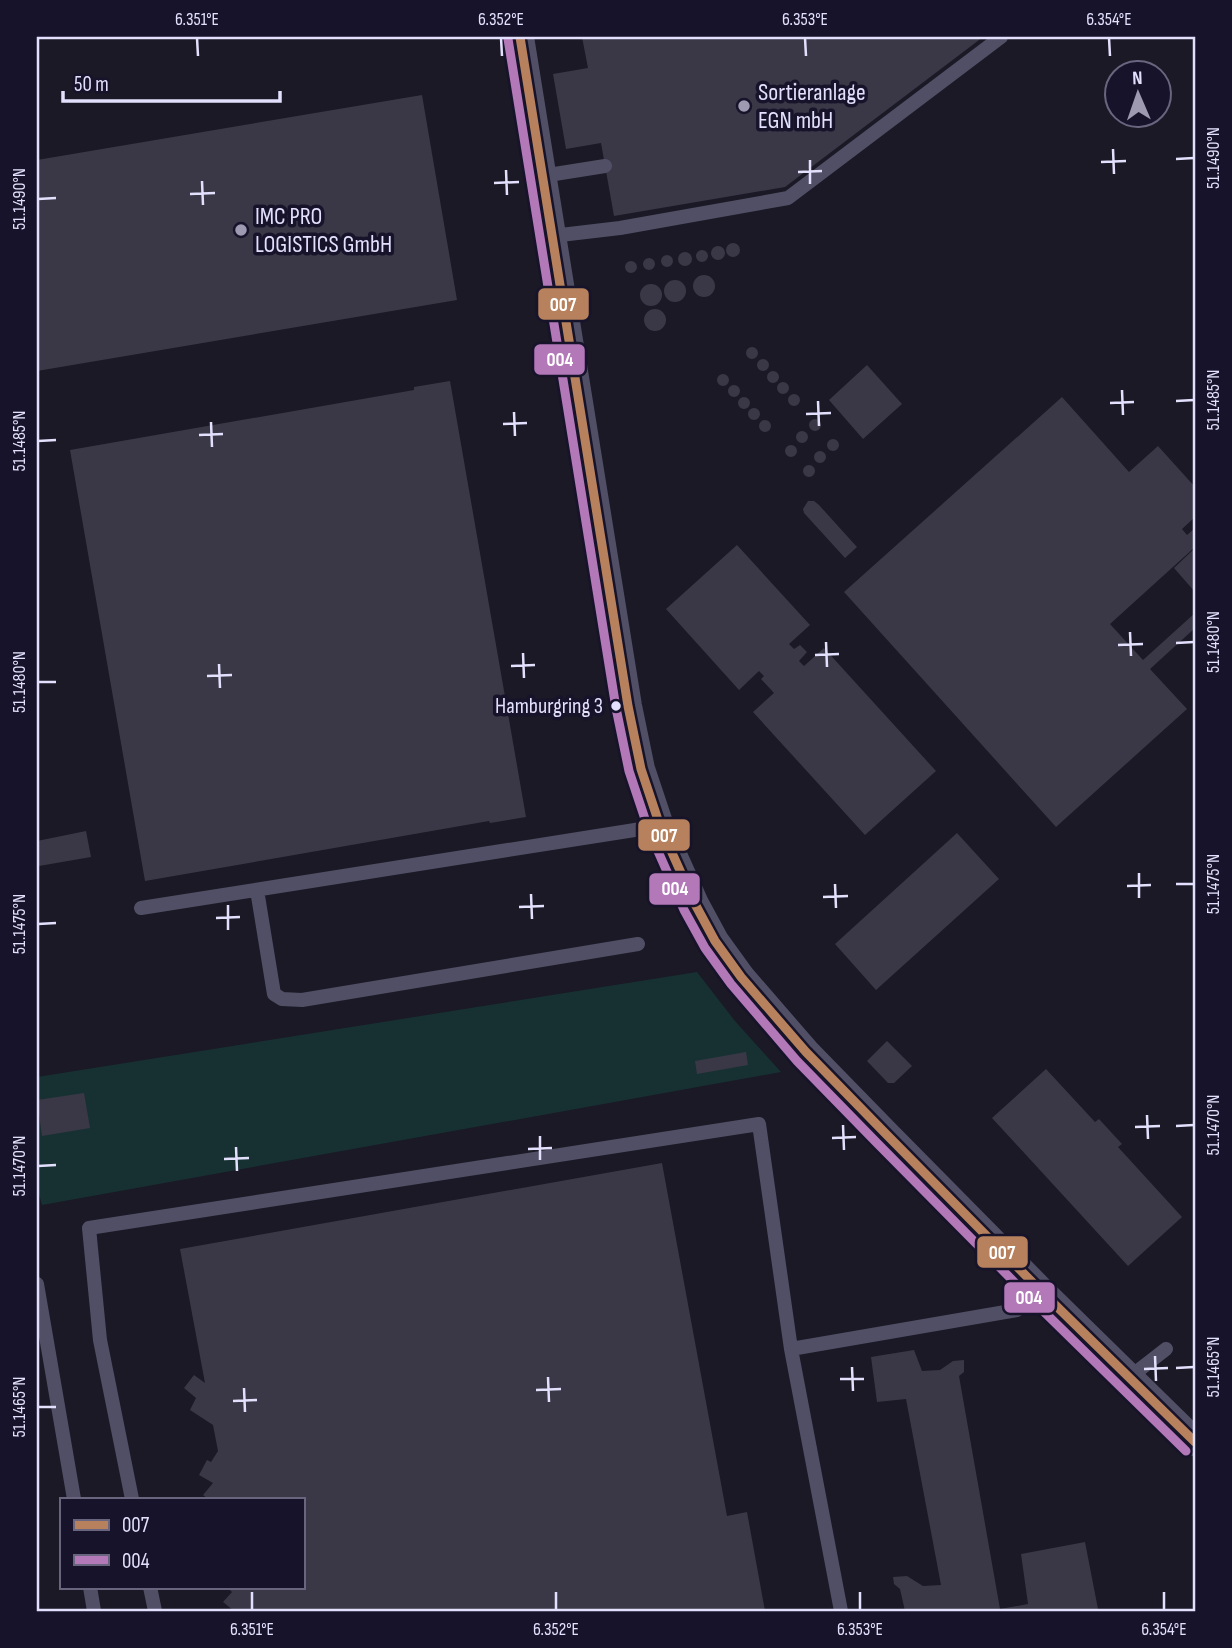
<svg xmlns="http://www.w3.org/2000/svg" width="1232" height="1648" font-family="'Sofia Sans Condensed',sans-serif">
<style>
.green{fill:#173132}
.building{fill:#3a3846}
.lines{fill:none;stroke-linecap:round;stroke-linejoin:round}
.lane{stroke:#504f65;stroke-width:14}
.street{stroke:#504f65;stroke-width:28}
.bus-1-casing{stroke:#17132b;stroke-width:14}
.bus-2-casing{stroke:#17132b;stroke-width:14}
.bus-1{stroke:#b6815c;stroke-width:9}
.bus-2{stroke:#b278b8;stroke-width:9}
.ticks{fill:none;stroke:#e3e0fd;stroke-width:2.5}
.poi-dot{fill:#9d9ab1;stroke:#17132b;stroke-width:2.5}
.bus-dot{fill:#e3e0fd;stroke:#17132b;stroke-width:2.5}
.labels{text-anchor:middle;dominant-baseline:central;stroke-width:7;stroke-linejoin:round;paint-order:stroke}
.bus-label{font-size:22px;fill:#e3e0fd;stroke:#17132b;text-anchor:end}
.poi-label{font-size:24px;fill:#e3e0fd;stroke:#17132b;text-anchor:start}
.line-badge{stroke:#17132b;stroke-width:2.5}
.badge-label{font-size:19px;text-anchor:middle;font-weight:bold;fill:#fff}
.neatline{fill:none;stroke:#e3e0fd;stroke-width:2.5}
.ticks-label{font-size:18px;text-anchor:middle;fill:#e3e0fd}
</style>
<rect width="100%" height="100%" fill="#1a1925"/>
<path class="green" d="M697 972 735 1021 781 1072 42 1205 37 1187V1077Z"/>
<path class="building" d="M582 37H983L785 187 614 216 601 143 566 149 553 74 588 68Z
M422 95 457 300 37 371V160Z
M726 250a7 7 0 1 1 14 0a7 7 0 1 1-14 0Z
M711 253a7 7 0 1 1 14 0a7 7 0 1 1-14 0Z
M696 256a6 6 0 1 1 12 0a6 6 0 1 1-12 0Z
M678 259a7 7 0 1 1 14 0a7 7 0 1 1-14 0Z
M661 261a6 6 0 1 1 12 0a6 6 0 1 1-12 0Z
M643 264a6 6 0 1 1 12 0a6 6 0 1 1-12 0Z
M625 267a6 6 0 1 1 12 0a6 6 0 1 1-12 0Z
M693 286a11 11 0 1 1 22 0a11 11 0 1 1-22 0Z
M664 291a11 11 0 1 1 22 0a11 11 0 1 1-22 0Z
M640 295a11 11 0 1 1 22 0a11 11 0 1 1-22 0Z
M644 320a11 11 0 1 1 22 0a11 11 0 1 1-22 0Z
M746 353a6 6 0 1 1 12 0a6 6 0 1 1-12 0Z
M757 365a6 6 0 1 1 12 0a6 6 0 1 1-12 0Z
M867 365 902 404 863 439 829 400Z
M767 377a6 6 0 1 1 12 0a6 6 0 1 1-12 0Z
M717 380a6 6 0 1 1 12 0a6 6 0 1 1-12 0Z
M450 381 526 817 490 823 489 821 145 881 70 450 414 390V387Z
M777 388a6 6 0 1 1 12 0a6 6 0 1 1-12 0Z
M728 391a6 6 0 1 1 12 0a6 6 0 1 1-12 0Z
M788 400a6 6 0 1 1 12 0a6 6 0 1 1-12 0Z
M738 403a6 6 0 1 1 12 0a6 6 0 1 1-12 0Z
M1062 397 1129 472 1158 446 1195 487V517L1182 529 1187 535 1195 528V547L1110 624 1143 660 1195 613V628L1150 669 1187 709 1056 827 844 592Z
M748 414a6 6 0 1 1 12 0a6 6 0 1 1-12 0Z
M809 425a6 6 0 1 1 12 0a6 6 0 1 1-12 0Z
M759 426a6 6 0 1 1 12 0a6 6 0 1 1-12 0Z
M796 437a6 6 0 1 1 12 0a6 6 0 1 1-12 0Z
M827 445a6 6 0 1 1 12 0a6 6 0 1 1-12 0Z
M785 451a6 6 0 1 1 12 0a6 6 0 1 1-12 0Z
M814 457a6 6 0 1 1 12 0a6 6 0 1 1-12 0Z
M803 471a6 6 0 1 1 12 0a6 6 0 1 1-12 0Z
M808 501H814L819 505 857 547 845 558 804 513 803 509Z
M737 545 810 625 789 644 794 649 800 645 807 652 799 661 804 666 824 648 936 771 865 835 753 712 774 693 761 679 764 676 759 671 739 690 666 609Z
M1195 548V592L1174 568Z
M86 831 91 857 39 866 37 841Z
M957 833 999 879 876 990 835 944Z
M887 1041 912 1066 894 1083H888L867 1061Z
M746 1052 748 1065 697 1074 695 1061Z
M1046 1069 1095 1122 1099 1119 1122 1144 1118 1147 1182 1217 1128 1266 992 1118Z
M84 1093 90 1128 42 1136 37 1100Z
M662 1163 727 1516 747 1512 765 1611H234L223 1602 232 1592 227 1587H303V1499H208L203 1495 213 1483 199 1475 207 1460 211 1462 218 1451 213 1425 190 1410 196 1398 184 1388 194 1375 205 1383 180 1249Z
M914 1350 922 1371 940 1370 953 1361 964 1360V1372L959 1376 1000 1609 1028 1604 1021 1554 1085 1542 1098 1609 1081 1611H905L900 1589 894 1584 893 1577 907 1576 923 1586 941 1585 906 1399 877 1402 871 1357Z"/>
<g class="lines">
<path class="lane" d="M542 176 605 166
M552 236 620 228 788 198 1001 37
M257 890 274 994 282 999 302 1000 638 944
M141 908 660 826
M37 1284 74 1499
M791 1349 841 1611
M1130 1377 1166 1349
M132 1499 100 1340 89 1228 759 1124 791 1349 1017 1310 1040 1290
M90 1587 94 1611
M150 1587 155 1611"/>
<path class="street" d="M520 37 628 706 641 769 660 826 695 904 715 941 741 977 806 1052 886 1134 1040 1290 1195 1442"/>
<defs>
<path id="bus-1" d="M520 37 628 706 641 769 660 826 695 904 715 941 741 977 806 1052 886 1134 1040 1290 1195 1442"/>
<path id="bus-2" d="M508 39 616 708 629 771 649 831 684 910 705 948 731 984 797 1061 877 1143 1031 1299 1186 1451"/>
</defs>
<use href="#bus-1" class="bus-1-casing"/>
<use href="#bus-2" class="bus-2-casing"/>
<use href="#bus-1" class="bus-1"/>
<use href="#bus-2" class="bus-2"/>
</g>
<path class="ticks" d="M197 38 198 56M501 38 502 56M805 38 806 56M1109 38 1110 56M1113 149 1114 174M1176 159 1194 158M810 160V184M1101 162 1126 161M506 170 507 195M798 172 822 171M202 181 203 205M494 183 519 182M190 194 215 193M38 199 56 198M1122 390 1123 415M818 401 819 426M1176 401 1194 400M1110 403 1134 402M514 412 515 436M806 414 831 413M211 422 212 447M503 424 527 423M199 435 223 434M38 441 56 440M1130 632 1131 656M826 642 827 667M1176 643 1194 642M1118 645 1143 644M523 653 524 678M815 655 839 654M219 664 220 688M511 666 535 665M207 676 232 675M38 682H56M1139 873V898M835 884 836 908M1176 884H1194M1127 886 1151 885M531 894 532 919M823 897 848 896M228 905V930M519 907 544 906M216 918 240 917M38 924 56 923M1147 1115 1148 1139M843 1125 844 1150M1176 1126 1194 1125M1135 1127 1160 1126M540 1136V1160M832 1138 856 1137M236 1147 237 1171M528 1149 552 1148M224 1159 249 1158M38 1166 56 1165M1155 1356 1156 1381M852 1367 853 1391M1176 1368 1194 1367M1144 1369 1168 1368M548 1377 549 1402M840 1379H864M244 1388 245 1412M536 1390 561 1389M233 1401 257 1400M38 1407H56M252 1592V1610M556 1592V1610M860 1592V1610M1164 1592V1610"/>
<g class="poi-dot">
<circle cx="744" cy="106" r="7"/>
<circle cx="241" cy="230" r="7"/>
</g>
<circle class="bus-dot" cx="616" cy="706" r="6"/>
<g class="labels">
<g class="bus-label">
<text x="603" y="706">Hamburgring 3</text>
</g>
<g class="poi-label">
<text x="758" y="92">Sortieranlage<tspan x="758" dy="28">EGN mbH</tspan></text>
<text x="255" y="216">IMC PRO<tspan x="255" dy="28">LOGISTICS GmbH</tspan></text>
</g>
</g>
<g class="line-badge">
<rect x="537" y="287" width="53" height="34" rx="7" fill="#b6815c"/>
<rect x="533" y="343" width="53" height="33" rx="7" fill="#b278b8"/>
<rect x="637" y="818" width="54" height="34" rx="7" fill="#b6815c"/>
<rect x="648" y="872" width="53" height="34" rx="7" fill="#b278b8"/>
<rect x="976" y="1235" width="53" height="34" rx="7" fill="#b6815c"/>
<rect x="1003" y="1281" width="53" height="33" rx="7" fill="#b278b8"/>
</g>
<g class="badge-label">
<text x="563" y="311">007</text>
<text x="560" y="366">004</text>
<text x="664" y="842">007</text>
<text x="675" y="895">004</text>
<text x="1002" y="1259">007</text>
<text x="1029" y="1304">004</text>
</g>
<rect width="1232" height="1648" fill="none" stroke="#17132b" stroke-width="77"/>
<rect x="60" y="1498" width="245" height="91" fill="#17132b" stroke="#69657f" stroke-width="2"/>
<rect x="74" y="1520" width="35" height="10" fill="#b6815c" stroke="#69657f" stroke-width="2"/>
<text x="122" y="1532" font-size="21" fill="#e3e0fd">007</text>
<rect x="74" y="1555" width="35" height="10" fill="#b278b8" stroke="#69657f" stroke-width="2"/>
<text x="122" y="1568" font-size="21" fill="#e3e0fd">004</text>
<g transform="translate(1138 94) rotate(358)"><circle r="33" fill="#17132b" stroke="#69657f" stroke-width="2"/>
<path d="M0-5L12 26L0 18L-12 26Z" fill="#9d9ab1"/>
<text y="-10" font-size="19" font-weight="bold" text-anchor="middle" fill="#e3e0fd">N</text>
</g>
<path d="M63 91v10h217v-10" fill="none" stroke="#e3e0fd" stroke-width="3.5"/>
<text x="74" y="91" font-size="21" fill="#e3e0fd" stroke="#17132b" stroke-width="5" paint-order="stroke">50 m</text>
<rect x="38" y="38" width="1156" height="1572" class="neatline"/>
<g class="ticks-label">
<text x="197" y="25">6.351°E</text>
<text x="501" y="25">6.352°E</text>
<text x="805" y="25">6.353°E</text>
<text x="1109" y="25">6.354°E</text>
<text transform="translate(1213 158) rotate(-90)" y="6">51.1490°N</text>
<text transform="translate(19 199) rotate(-90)" y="6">51.1490°N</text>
<text transform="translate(1213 400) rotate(-90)" y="6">51.1485°N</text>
<text transform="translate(19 441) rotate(-90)" y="6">51.1485°N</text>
<text transform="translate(1213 642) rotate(-90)" y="6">51.1480°N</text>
<text transform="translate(19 682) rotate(-90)" y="6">51.1480°N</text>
<text transform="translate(1213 884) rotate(-90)" y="6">51.1475°N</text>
<text transform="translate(19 924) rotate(-90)" y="6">51.1475°N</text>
<text transform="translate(1213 1125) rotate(-90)" y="6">51.1470°N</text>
<text transform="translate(19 1166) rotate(-90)" y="6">51.1470°N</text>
<text transform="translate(1213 1367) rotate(-90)" y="6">51.1465°N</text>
<text transform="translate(19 1407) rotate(-90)" y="6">51.1465°N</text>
<text x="252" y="1635">6.351°E</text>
<text x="556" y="1635">6.352°E</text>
<text x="860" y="1635">6.353°E</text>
<text x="1164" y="1635">6.354°E</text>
</g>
</svg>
